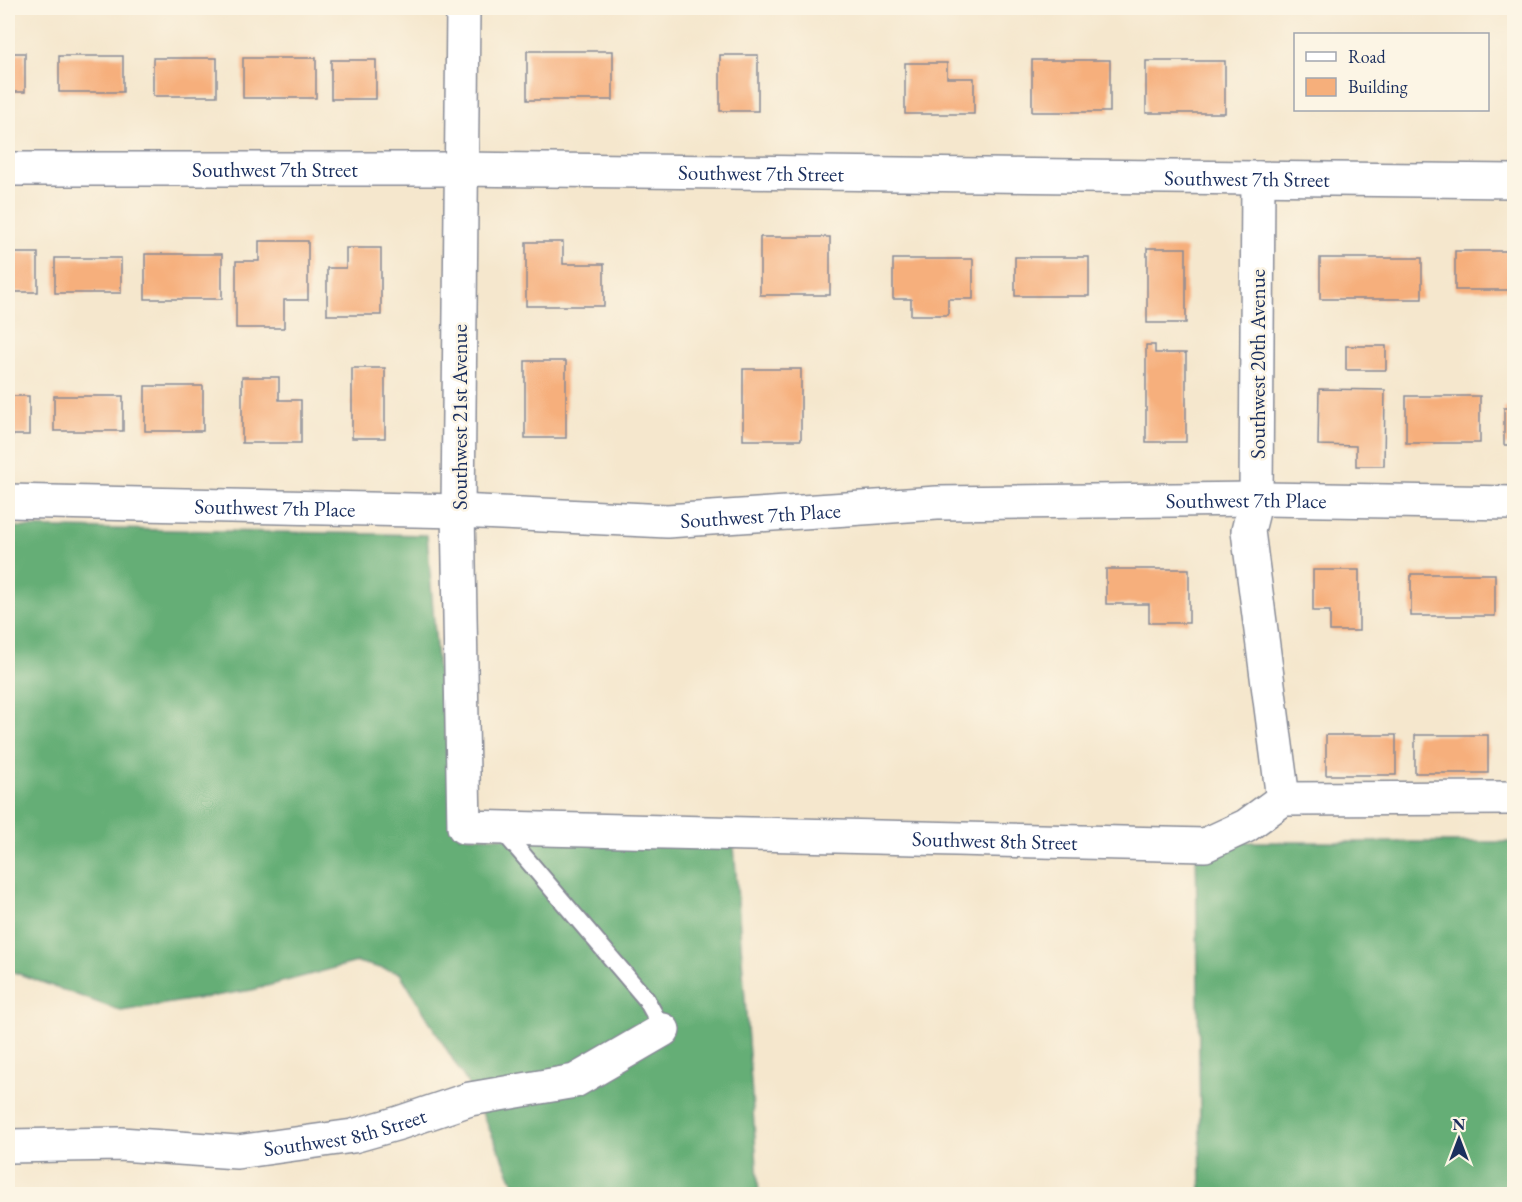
<svg xmlns="http://www.w3.org/2000/svg" width="1522" height="1202" font-family="'EB Garamond',serif">
<style>
.forest{fill:#65ae76;stroke:#406e6a;stroke-width:1.5}
.building{fill:#f6af7b}
.lines{fill:none;stroke-linecap:round;stroke-linejoin:round}
.lane-casing{stroke:#888b96;stroke-width:20}
.street-casing{stroke:#888b96;stroke-width:36}
.lane{stroke:#fff;stroke-width:16}
.street{stroke:#fff;stroke-width:33}
.labels{text-anchor:middle;dominant-baseline:central;stroke-width:5;stroke-linejoin:round;paint-order:stroke}
.street-label{font-size:21px;fill:#1b2f5e;stroke:#fcf5e5}
</style>
<rect width="100%" height="100%" fill="#fcf5e5"/>
<filter id="ink" filterUnits="userSpaceOnUse"><feTurbulence type="fractalNoise" baseFrequency=".0167" numOctaves="2"/><feDisplacementMap in="SourceGraphic" scale="12" xChannelSelector="R" yChannelSelector="G"/><feConvolveMatrix kernelMatrix="1 2 1 2 8 2 1 2 1" color-interpolation-filters="sRGB"/></filter>
<filter id="wash" filterUnits="userSpaceOnUse"><feTurbulence type="fractalNoise" baseFrequency=".008" numOctaves="4" result="noise"/><feDisplacementMap in="SourceGraphic" scale="24" xChannelSelector="R" yChannelSelector="G"/><feGaussianBlur stdDeviation="1.35" result="paint"/><feColorMatrix in="noise" values="0 0 0 0 0 0 0 0 0 0 0 0 0 0 0 0 0 1.4 0 .05"/><feComposite in="paint" operator="in"/></filter>
<g filter="url(#wash)">
<rect width="100%" height="100%" fill="#f5e7cd"/>
<path class="forest" d="M8 527 427 535 439 685 459 836 734 846 759 1194H519L471 1089 400 973 357 962 252 990 121 1011 8 970Z
M1196 842H1514V1194L1201 1193Z"/>
<g id="blocks">
<path class="building" d="M527 51H613V100H527Z
M8 53H25V92H8Z
M720 55H758V111H720Z
M59 56H123V92H59Z
M153 58H217V96H153Z
M243 58H316V98H243Z
M331 60H376V99H331Z
M1032 60H1110V112H1032Z
M1146 61H1225V113H1146Z
M905 63H947V78H974V114H905Z
M760 237H830V295H760Z
M259 241H308V300H284V328H236V261H259Z
M526 242H563V264H604V306H526Z
M346 248H381V315H327V268H346Z
M1147 248H1186V323H1147Z
M1455 251H1514V290H1455Z
M8 253H38V292H8Z
M145 254H222V299H145Z
M1015 257H1089V296H1015Z
M55 258H121V293H55Z
M1320 258H1422V299H1320Z
M893 259H973V299H948V315H911V299H893Z
M1146 345H1155V353H1186V442H1146Z
M1346 346H1386V370H1346Z
M525 361H566V438H525Z
M352 368H385V438H352Z
M743 369H801V440H743Z
M242 377H279V400H301V443H242Z
M145 386H203V431H145Z
M1319 389 1385 390 1384 466H1356V446L1318 445Z
M8 396H29V435H8Z
M54 396H123V431H54Z
M1406 396H1480V443H1406Z
M1504 408H1514V445H1504Z
M1106 569H1189V623H1149V604H1106Z
M1313 570H1359V631H1330V611H1313Z
M1411 574H1495V616H1411Z
M1326 735H1396V775H1326Z
M1415 735H1488V773H1415Z"/>
</g>
</g>
<g filter="url(#ink)">
<use href="#blocks" fill-opacity="0" stroke="#888b96" stroke-width="1.5"/>
<g class="lines">
<defs>
<path id="lane" d="M500 828 646 999 663 1030"/>
<g id="street">
<path id="s1" d="M463 8 458 511 464 827 1205 845 1246 826 1283 799 1514 798"/>
<path id="s2" d="M8 169H461L1514 181"/>
<path d="M1258 178 1256 499 1248 531 1283 799"/>
<path id="s3" d="M8 501 458 511 667 521 937 503 1256 499 1514 503"/>
<path id="s4" d="M8 1146 120 1144 237 1152 353 1136 399 1123 470 1099 575 1081 663 1030"/>
</g>
</defs>
<use href="#lane" class="lane-casing"/>
<use href="#street" class="street-casing"/>
<use href="#lane" class="lane"/>
<use href="#street" class="street"/>
</g>
</g>
<g class="labels">
<g class="street-label">
<text stroke="none"><textPath href="#s2" startOffset="267">Southwest 7th Street</textPath></text>
<text stroke="none"><textPath href="#s2" startOffset="753">Southwest 7th Street</textPath></text>
<text stroke="none"><textPath href="#s2" startOffset="1239">Southwest 7th Street</textPath></text>
<text transform="translate(1257 364) rotate(-90)">Southwest 20th Avenue</text>
<text transform="translate(459 417) rotate(-90)">Southwest 21st Avenue</text>
<text stroke="none"><textPath href="#s3" startOffset="1239">Southwest 7th Place</textPath></text>
<text stroke="none"><textPath href="#s3" startOffset="267">Southwest 7th Place</textPath></text>
<text stroke="none"><textPath href="#s3" startOffset="753">Southwest 7th Place</textPath></text>
<text stroke="none"><textPath href="#s1" startOffset="1350">Southwest 8th Street</textPath></text>
<text stroke="none"><textPath href="#s4" startOffset="339">Southwest 8th Street</textPath></text>
</g>
</g>
<rect width="1522" height="1202" fill="none" stroke="#fcf5e5" stroke-width="30"/>
<rect x="1294" y="33" width="195" height="78" fill="#fcf5e5" stroke="#a2a6af" stroke-width="1.5"/>
<rect x="1306" y="52" width="30" height="9" fill="#ffffff" stroke="#a2a6af" stroke-width="1.5"/>
<text x="1348" y="63" font-size="18" fill="#1b2f5e">Road</text>
<rect x="1306" y="78" width="30" height="18" fill="#f6af7b" stroke="#a2a6af" stroke-width="1.5"/>
<text x="1348" y="93" font-size="18" fill="#1b2f5e">Building</text>
<g transform="translate(1459 1139)" stroke="#fcf5e5" stroke-width="4.5" paint-order="stroke">
<path d="M0-4.5L10 22L0 15L-10 22Z" fill="#1b2f5e"/>
<text y="-9" font-size="16" font-weight="bold" text-anchor="middle" fill="#1b2f5e">N</text>
</g>
</svg>
